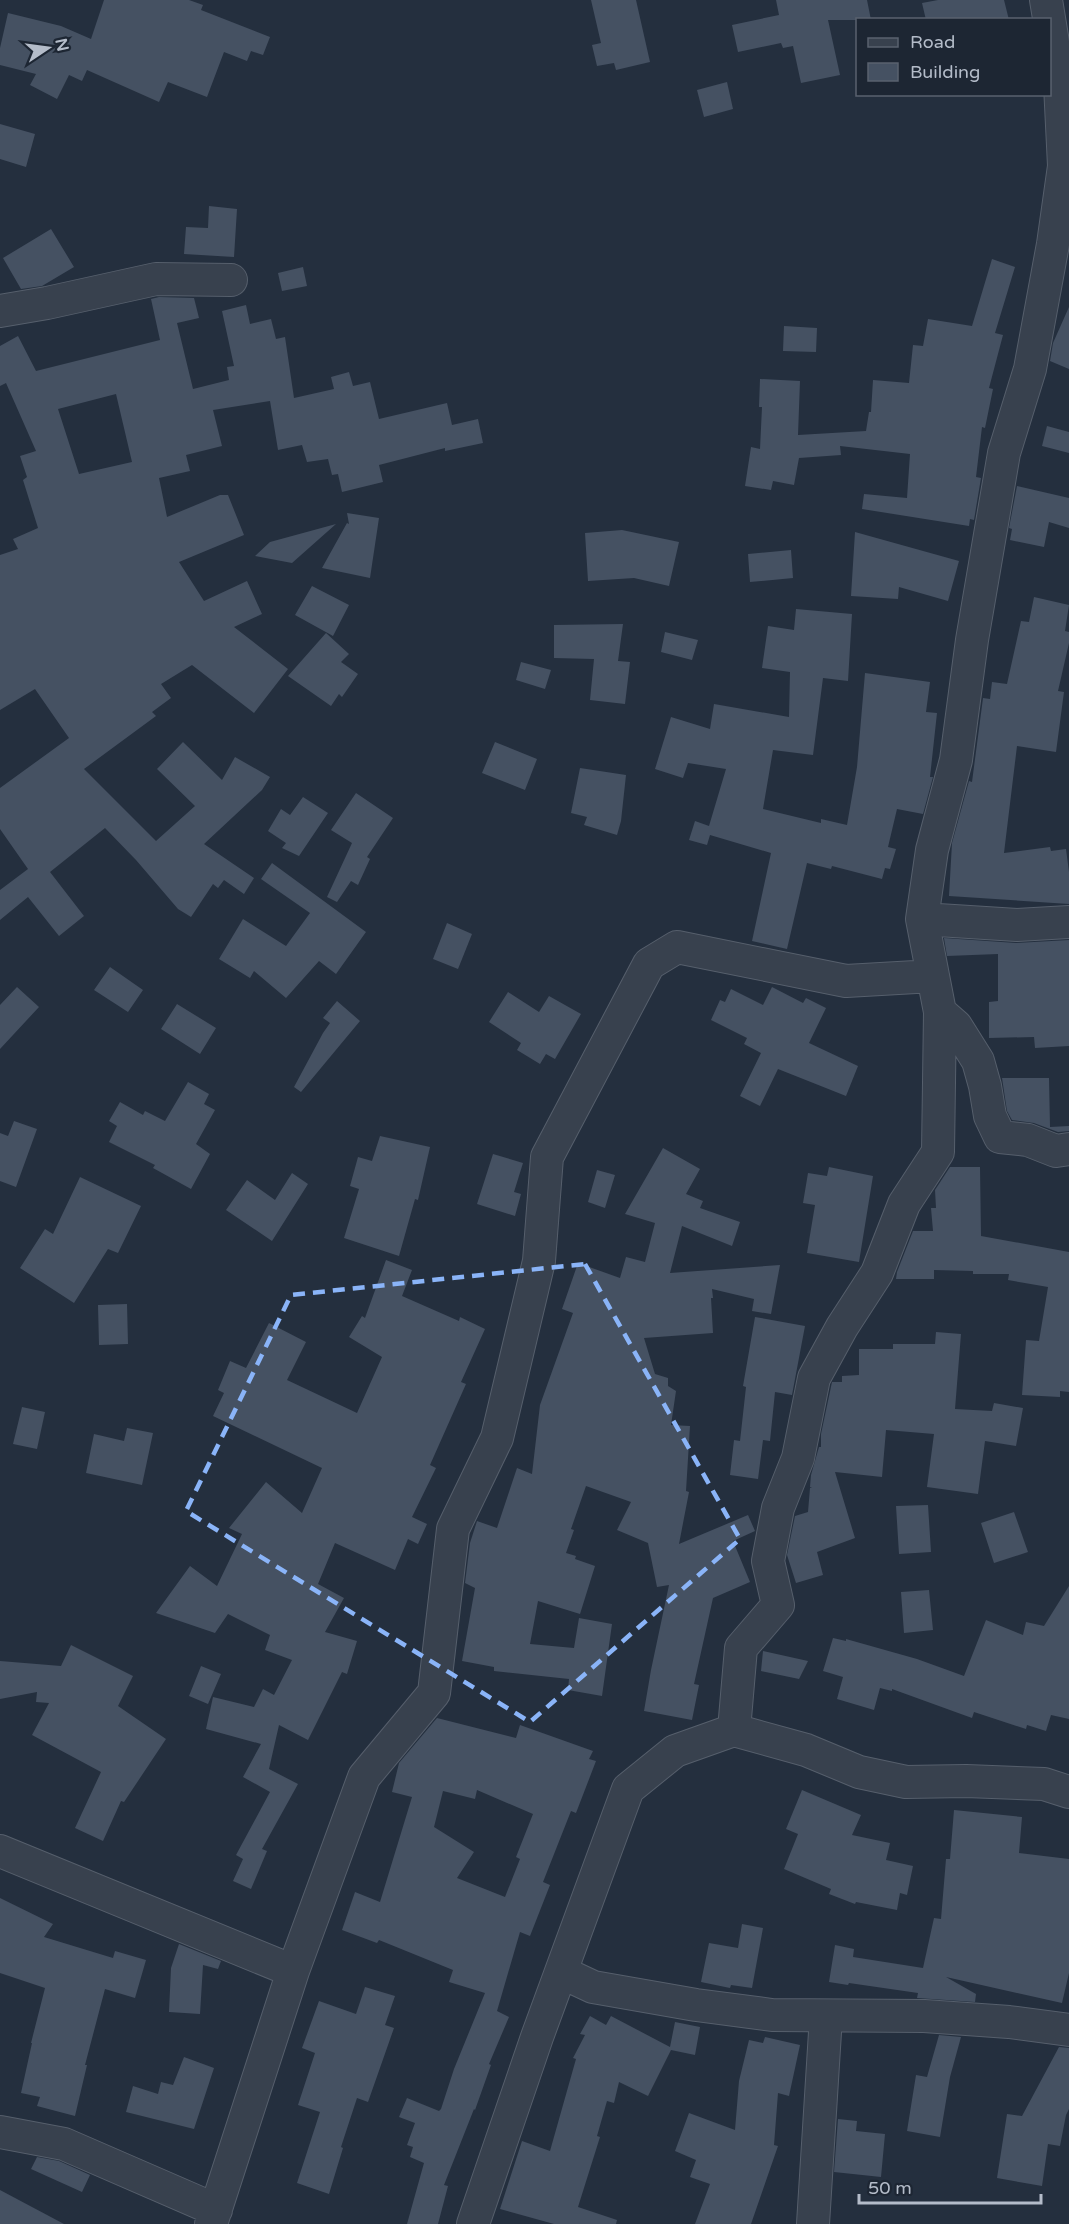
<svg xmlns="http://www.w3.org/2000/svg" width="1069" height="2224" font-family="'Varela Round',sans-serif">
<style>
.building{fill:#455162;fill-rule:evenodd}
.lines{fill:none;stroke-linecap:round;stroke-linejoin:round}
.minor-casing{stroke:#565f6c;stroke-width:34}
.minor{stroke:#38414e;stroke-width:32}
.marked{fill:none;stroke:#8ab4f8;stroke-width:4.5;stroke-dasharray:12 8;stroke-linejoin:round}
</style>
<rect width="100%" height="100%" fill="#242f3e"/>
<path class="building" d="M104 0H189L203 5 201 10 270 37 263 55 251 51 247 61 224 52 207 97 168 82 159 102 87 70 82 81 69 75 57 99 30 85 36 74 0 65V48L8 13 61 26 91 39Z
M591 0H636L650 62 616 70 614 63 597 66 592 45 601 43Z
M776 0H867L871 20H828L840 75 801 83 793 46 783 48 781 43 738 52 732 25 779 15Z
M938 0H1004L1009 20H926L922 3Z
M727 82 733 109 704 117 697 90Z
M0 124 35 134 26 167 0 159Z
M209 206 237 209 234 257 184 254 186 227 208 228Z
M51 229 74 267 42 286 21 289 3 258Z
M992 259 1015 267 995 333 1003 335 989 388 993 389 985 428 982 427 976 477 981 478 974 520 970 519 969 526 862 509 864 494 907 498 910 454 840 446 841 455 799 458 794 485 773 481 771 490 745 486 751 447 760 449 762 407H759L760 379 800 381 798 435 866 431 869 412H871L873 380 909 383 913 345 923 346 928 319 972 326Z
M303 267 307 286 282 291 278 273Z
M159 297 194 298 199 318 177 323 193 389 229 380 227 367 234 366 222 311 246 305 250 324 271 319 276 339 285 337 294 398 334 389 331 377 349 372 353 386 370 382 379 419 447 403 452 425 478 419 483 443 445 451V448L379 465 383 482 342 492 338 474 332 475 328 459 307 462 302 445 278 450 270 401 213 410 222 446 186 455 190 471 159 478 167 517 220 495H228L244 535 179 562 204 601 247 581 262 614 234 627 288 669 254 713 192 665 161 684 171 698 152 712 156 716 84 769 156 841 195 806 157 769 183 742 222 780 235 757 270 777 262 790 204 844 254 878 244 894 224 880 218 888 213 884 191 917 178 909 136 860 105 828 50 872 84 916 59 936 28 897 0 920V890L28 869 0 829V788L69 738 35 689 0 710V555L18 549 13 539 38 528 23 480 27 477 20 456 36 451 6 383 0 386V346L18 336 36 371 160 340 151 299ZM116 394 132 462 79 474 58 409Z
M1069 307V369L1050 361 1053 343Z
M784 326 817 328 816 352 783 351Z
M1047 426 1069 432V453L1042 446Z
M1017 486 1069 498V528L1049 522 1044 547 1010 540 1012 529 1009 528Z
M347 513 379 518 370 578 322 568 347 523 349 524Z
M336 524 292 563 255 556 270 542Z
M622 530 679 542 669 586 634 578 588 581 585 533Z
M855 532 959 561 948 601 899 587 898 599 851 596Z
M791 550 793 578 750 582 748 554Z
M312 586 349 605 333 636 295 615Z
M1034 597 1069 605 1065 631 1069 632V643L1058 691 1064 692 1056 752 1017 746 1004 853 1050 847 1051 851 1066 849 1069 872V904L949 896 952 843 969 781 972 782 983 698 990 699 992 682 1007 684 1021 621 1029 622Z
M796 609 852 614 848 681 823 678 813 755 773 750 763 809 821 823V819L847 825 857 767 865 673 930 682 926 712 937 713 930 777H933L923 814 897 809 888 847 896 849 890 869 885 868 882 879 832 866 831 869 807 863 787 949 752 941 771 853 710 835 707 845 689 840 695 821 709 826 726 769 688 763 683 778 655 769 671 717 710 729 714 704 789 717 790 672 762 668 768 626 794 630Z
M623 624 618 661 630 662 625 704 590 700 594 659 554 658V625Z
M665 632 698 640 692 660 661 652Z
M326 633 349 654 341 662 358 674 342 697 339 694 331 706 288 676Z
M521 662 551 670 545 689 516 680Z
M495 742 537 759 525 790 482 773Z
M580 768 626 775 621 821 617 835 584 825 587 817 571 813Z
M356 793 393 818 367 857 370 859 358 885 351 881 337 902 327 897 352 843 331 830Z
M303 797 328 813 299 856 282 848 286 843 268 831 281 809 290 815Z
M272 863 366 932 336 974 319 961 286 998 254 971 250 978 219 959 243 919 286 946 310 913 261 879Z
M447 923 472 934 458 969 433 959Z
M944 938 1016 943 1069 940V1046L1035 1048 1034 1037 989 1038V1002L998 1001V954L947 956Z
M110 967 143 990 128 1012 94 990Z
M17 987 39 1007 0 1049V1005Z
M772 987 803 1003 806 998 826 1008 809 1043 858 1066 846 1096 778 1069 760 1106 740 1096 761 1053 744 1044 747 1038 711 1020 720 1000 725 1002 731 989 763 1005Z
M508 992 539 1012 549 996 581 1014 555 1059 546 1054 540 1064 517 1050 521 1043 489 1022Z
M337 1001 360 1021 301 1092 294 1087 323 1033 330 1023 323 1018Z
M177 1004 216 1028 200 1054 161 1029Z
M1002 1078H1049L1050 1127 1069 1126V1131L1058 1132 1034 1123 1012 1120 1007 1111Z
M188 1082 209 1094 204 1104 215 1110 196 1144 210 1154 191 1189 153 1168 155 1165 109 1142 117 1126 109 1121 120 1102 143 1115 145 1111 165 1121Z
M14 1121 37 1129 16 1187 0 1181V1133L8 1136Z
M380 1136 430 1147 418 1200 415 1199 399 1256 344 1238 359 1189 350 1186 358 1157 372 1161Z
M663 1148 700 1169 686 1194 703 1201 700 1208 740 1222 732 1246 682 1226 670 1273 780 1265 771 1314 752 1311 754 1299 712 1289 713 1298H711L713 1333 644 1338 655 1374 668 1378V1386L676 1391 671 1425 690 1426 686 1491 689 1492 679 1544 748 1515 755 1531 733 1541 750 1582 713 1598 694 1684 699 1685 692 1720 644 1711 651 1670 669 1585 657 1587 648 1543 617 1530 631 1502 586 1486 571 1529 574 1530 566 1553 576 1556 575 1559 595 1566 580 1614 538 1601 530 1644 574 1648 579 1618 612 1624 602 1696 568 1690 569 1679 494 1671V1667L462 1661 475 1588 465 1583 470 1543 477 1521 497 1528 517 1468 532 1474 540 1405 573 1313 562 1309 578 1263 620 1278 626 1257 645 1262 655 1223 625 1214Z
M493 1154 523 1163 514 1192 521 1194 515 1216 477 1204Z
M829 1167 873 1176 859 1262 807 1253 815 1205 803 1203 808 1173 827 1176Z
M950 1167H980L981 1236 1069 1252V1392L1060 1391V1397L1022 1395 1026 1340 1039 1341 1048 1287 1008 1280 1009 1274H973V1271L934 1270V1279H896L897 1272 913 1231H933L931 1208H936L935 1190Z
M597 1170 615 1175 605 1208 588 1202Z
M292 1173 308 1184 272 1241 226 1210 247 1180 275 1200Z
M80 1177 141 1206 118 1253 108 1249 74 1303 20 1268 45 1229 53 1234Z
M386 1260 412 1270 402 1296 459 1321 460 1317 485 1329 461 1382 466 1384 430 1465 436 1468 412 1517 427 1524 418 1544 408 1539 395 1570 335 1543 318 1584 344 1598 325 1632 357 1641 347 1674 342 1672 308 1740 279 1725 269 1769 298 1784 262 1849 267 1851 251 1889 233 1881 243 1859 236 1855 270 1792 243 1777 261 1744 206 1729 213 1697 254 1707 263 1689 274 1695 292 1660 265 1650 270 1635 228 1614 215 1633 156 1613 190 1566 217 1586 242 1534 229 1528 266 1482 302 1513 322 1468 213 1416 224 1393 218 1390 230 1361 246 1368 269 1323 306 1342 287 1380 357 1413 382 1357 349 1337 362 1316 365 1318Z
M127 1304 128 1344 99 1345 98 1305Z
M755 1317 805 1326 792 1395 775 1392 770 1441 763 1440 758 1479 730 1475 734 1440 740 1441 746 1387 743 1386Z
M936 1332 961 1334 955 1409 992 1411 994 1403 1023 1408 1016 1446 985 1441 978 1494 927 1487 934 1434 886 1430 882 1477 835 1472 855 1538 817 1552 823 1575 796 1583 787 1555 795 1516 808 1512 810 1488 812 1487H810L811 1475 819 1447H821V1434L832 1382H842V1376L859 1375V1349H893V1344H935Z
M22 1407 45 1412 37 1449 13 1444Z
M127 1428 153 1433 142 1485 86 1473 94 1434 124 1441Z
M928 1505 931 1552 899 1554 896 1506Z
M1014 1512 1028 1552 994 1563 981 1523Z
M1069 1586V1719L1051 1715 1046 1731 1027 1725 1026 1729 974 1712 972 1718 892 1689V1691L880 1688 874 1710 837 1699 843 1677 823 1671 833 1638 846 1641V1639L917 1659 964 1676 986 1620 1023 1635 1026 1622 1044 1626Z
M929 1590 933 1630 904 1633 901 1592Z
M71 1645 133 1676 118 1706 166 1739 124 1802 121 1801 103 1841 75 1828 101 1772 32 1735 49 1703 36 1702 37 1692 0 1699V1661L61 1666Z
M763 1651 808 1661 799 1679 761 1671Z
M201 1666 221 1674 208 1704 189 1696Z
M437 1718 516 1738 520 1725 593 1751 589 1759 596 1761 576 1813 571 1811 543 1882 550 1885 530 1936 520 1932 497 2011 509 2017 489 2064 491 2065 475 2110 474 2109 444 2185 448 2186 438 2224H407L424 2163 410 2157 413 2147 407 2145 415 2123 399 2117 407 2098 439 2111 441 2109 454 2069 485 1993 449 1982 453 1970 379 1940 377 1943 342 1930 355 1892 380 1902 412 1797 392 1792 399 1763ZM477 1790 533 1814 516 1857 520 1859 505 1897 457 1878 474 1852 434 1827 443 1791 475 1799Z
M802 1790 861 1815 852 1835 890 1843 886 1860 913 1866 907 1895 900 1893 897 1910 856 1902 855 1904 829 1894 831 1889 784 1869 798 1834 786 1829Z
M954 1810 1022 1817 1019 1853 1069 1859V1973L1062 2003 946 1977 976 1994 975 2002 917 1998 918 1993 849 1983 848 1985 829 1982 835 1945 854 1949 853 1957 923 1968 934 1918 941 1919 946 1859H950Z
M0 1898 53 1924 44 1937 113 1958 115 1951 146 1960 135 1998 105 1989 85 2065H87L75 2116 37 2106 40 2097 21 2093 32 2043H31L45 1988 0 1973Z
M742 1924 763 1928 752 1988 731 1985 730 1988 701 1982 709 1943 738 1948Z
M179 1944 221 1961 218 1969 203 1965 200 2014 169 2012 171 1968Z
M365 1987 395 1996 385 2025 394 2028 368 2102 357 2098 341 2147 343 2148 329 2194 297 2183 320 2112 298 2105 315 2053 302 2048 319 2001 356 2014Z
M590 2016 606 2025 611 2016 670 2047 675 2022 700 2027 695 2055 671 2050 648 2096 619 2082 614 2103 607 2101 597 2136 600 2137 578 2207 617 2220 616 2224H554L500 2209 522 2141 550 2151 576 2059 573 2058 585 2035 580 2034Z
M939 2035 961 2037 950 2077 940 2137 907 2131 916 2075 927 2077Z
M765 2037 800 2045 789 2096 778 2093 774 2145 778 2146 751 2224H695L710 2184 690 2177 696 2160 675 2151 689 2113 735 2130 739 2081 749 2040 763 2043Z
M1059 2047 1069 2048V2109L1066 2115 1060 2146 1048 2144 1042 2186 997 2178 1007 2114 1022 2116Z
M184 2057 214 2068 194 2129 126 2112 133 2086 158 2094 161 2082 173 2085Z
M838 2119 857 2121 856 2131 885 2134 881 2177 834 2172Z
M37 2157 59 2161 90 2175 82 2192 31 2169Z
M0 2190 64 2224H0Z"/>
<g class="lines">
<defs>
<path id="minor" d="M0 311 47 303 156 279 231 280
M922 919 1017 925 1069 922
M940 1012 956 1026 978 1061 985 1086 990 1116 1000 1137 1028 1140 1056 1151 1069 1149
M734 1730 806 1750 859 1772 906 1782 966 1781 1044 1784 1069 1792
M0 1851 293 1971
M561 1972 593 1987 696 2005 772 2015 924 2016 1009 2022 1069 2030
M0 2132 64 2144 216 2210
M211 2224 293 1971 364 1777 434 1693 453 1529 497 1438 539 1261 547 1157 649 964 677 947 846 981 933 976
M473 2224 537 2037 628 1789 675 1751 734 1730 741 1648 778 1605 768 1561 778 1508 798 1458 814 1378 842 1327 877 1273 904 1204 938 1152 940 1012 922 919 932 850 956 760 972 640 1004 453 1030 369 1053 244 1064 166 1060 85 1046 0
M813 2224 826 2016"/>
</defs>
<use href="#minor" class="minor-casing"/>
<use href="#minor" class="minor"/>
</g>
<path class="marked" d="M585 1264 740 1539 530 1722 186 1511 291 1295Z"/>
<rect x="856" y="18" width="195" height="78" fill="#1d2633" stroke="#59626f" stroke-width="1.5"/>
<rect x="868" y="38" width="30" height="9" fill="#38414e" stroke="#59626f" stroke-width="1.5"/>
<text x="910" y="48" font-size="18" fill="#b4bcc9">Road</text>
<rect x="868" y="63" width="30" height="18" fill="#455162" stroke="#59626f" stroke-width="1.5"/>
<text x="910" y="78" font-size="18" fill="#b4bcc9">Building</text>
<g transform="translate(48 48) rotate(77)" stroke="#1d2633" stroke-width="4.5" paint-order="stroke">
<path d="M0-4.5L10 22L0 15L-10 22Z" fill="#b4bcc9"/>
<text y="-9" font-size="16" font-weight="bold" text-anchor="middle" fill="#b4bcc9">N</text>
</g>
<path d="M859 2194v9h182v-9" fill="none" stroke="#b4bcc9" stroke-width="3"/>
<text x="868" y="2194" font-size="18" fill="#b4bcc9" stroke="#1d2633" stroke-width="4.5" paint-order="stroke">50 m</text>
</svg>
